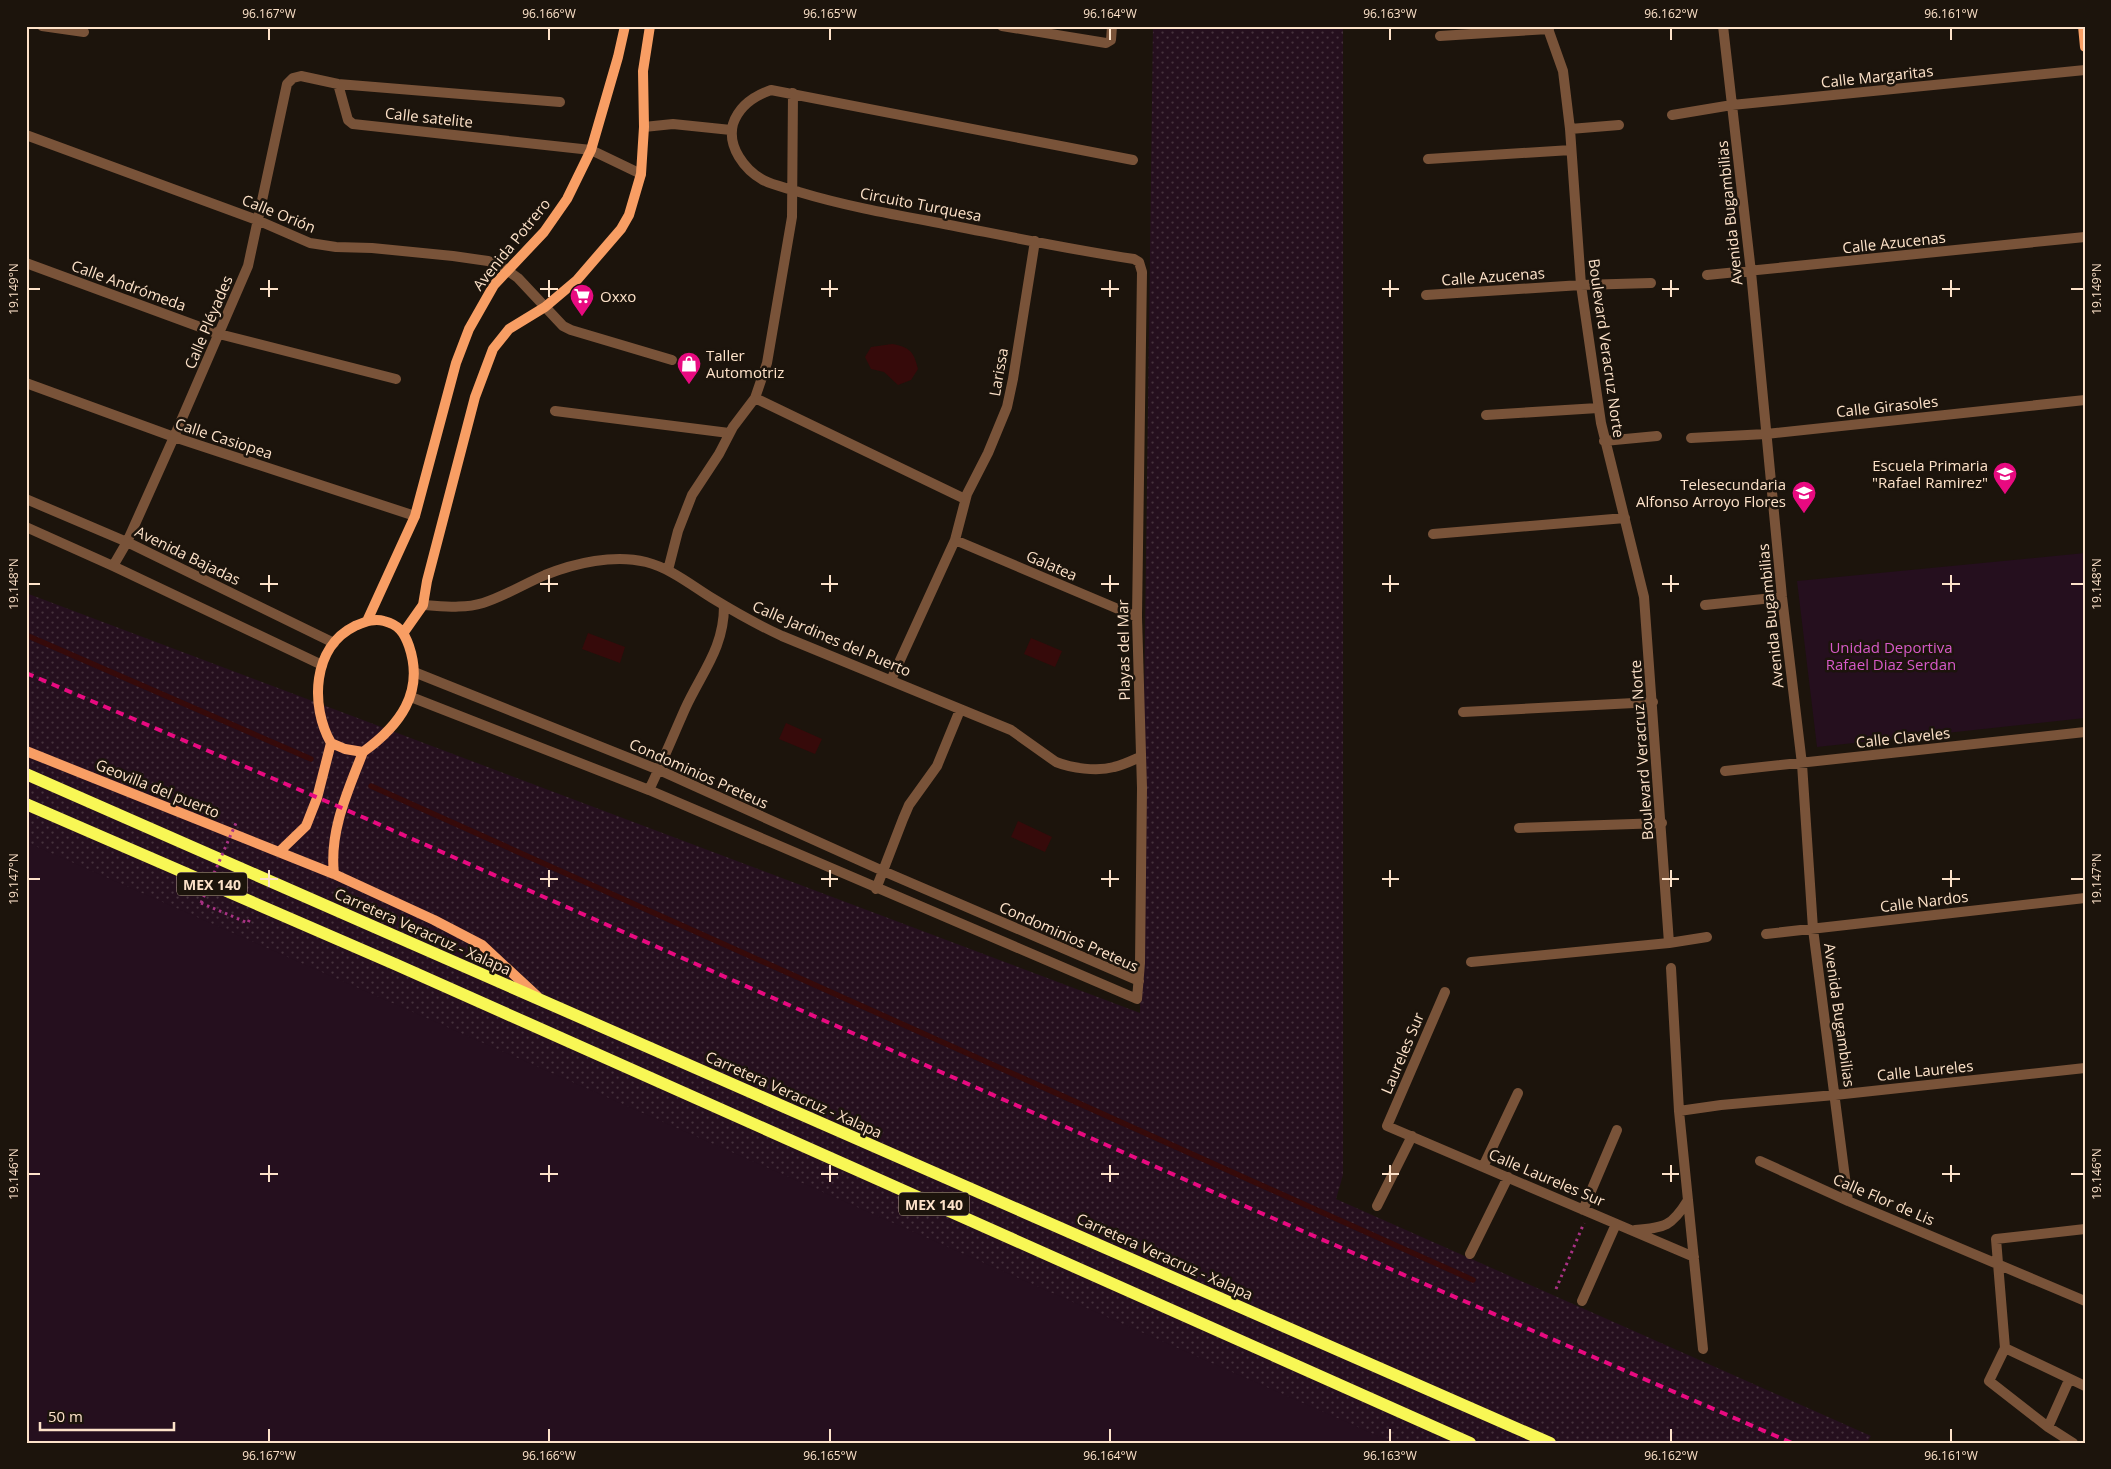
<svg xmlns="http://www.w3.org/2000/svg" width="2111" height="1469" font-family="'Open Sans',sans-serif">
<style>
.grass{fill:url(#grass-dots)}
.park{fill:#250f1e}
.water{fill:#360a0a}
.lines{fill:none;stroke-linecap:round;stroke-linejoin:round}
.stream{stroke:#360a0a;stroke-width:5.5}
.path{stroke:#a83284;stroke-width:3;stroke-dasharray:2.5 4;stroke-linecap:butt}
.street{stroke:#795339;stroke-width:10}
.secondary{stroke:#f89e64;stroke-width:10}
.primary{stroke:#f8f755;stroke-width:12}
.rail{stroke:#e80a80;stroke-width:4;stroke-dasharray:8 6;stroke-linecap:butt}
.path-bridge{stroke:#a83284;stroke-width:3;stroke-dasharray:2.5 4;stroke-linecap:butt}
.ticks{fill:none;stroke:#fde2c9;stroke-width:2}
.labels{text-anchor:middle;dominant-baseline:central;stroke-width:5;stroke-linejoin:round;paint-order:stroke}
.shield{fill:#1c140c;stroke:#baa490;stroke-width:1}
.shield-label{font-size:14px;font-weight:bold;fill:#fde2c9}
.street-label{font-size:15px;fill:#fde2c9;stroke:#1c140c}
.poi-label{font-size:15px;fill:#fde2c9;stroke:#1c140c;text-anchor:start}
.park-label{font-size:15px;fill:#d85ac9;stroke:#1c140c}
.neatline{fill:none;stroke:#fde2c9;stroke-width:2}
.ticks-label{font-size:12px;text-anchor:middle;fill:#fde2c9}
</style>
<defs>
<pattern id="grass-dots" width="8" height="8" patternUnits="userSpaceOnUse" patternTransform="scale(1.25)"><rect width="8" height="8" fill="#250f1e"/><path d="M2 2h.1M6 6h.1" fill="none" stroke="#46323d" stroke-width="1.8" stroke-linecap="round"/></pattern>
</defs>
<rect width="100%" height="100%" fill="#1c140c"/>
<path class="grass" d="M1153 26H1343V1175L1336 1199 1871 1436 1867 1443H26V593L1140 1013Z"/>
<path class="park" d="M2085 553V718L1817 747 1797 581Z
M26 842 1394 1443H26Z"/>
<path class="water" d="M892 344C910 347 914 352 918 369L911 380 898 385 884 372 871 369 865 357 871 347Z
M588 633 625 647 620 663 582 649Z
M1031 638 1062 651 1055 667 1024 654Z
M786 723 822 739 815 754 779 739Z
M1018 821 1052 837 1045 852 1011 837Z"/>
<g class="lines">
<path class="stream" d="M26 635 311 759
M371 786 1473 1280"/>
<path class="path" d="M201 903 248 923 250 918
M1556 1289 1584 1223"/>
<path class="street" d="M42 26 84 32
M1002 26 1106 43 1111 40 1112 26
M1547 26 1563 71 1570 129 1581 285 1601 423 1644 597 1669 943
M1723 26 1751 272 1782 597 1802 764 1813 929 1848 1201
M1440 36 1549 29
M338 84 348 120 353 124 591 150 641 174
M1672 115 1732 105 2085 70
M644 127 673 124 731 130
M1570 129 1619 125
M26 135 257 220 310 243 336 247 372 248 453 256 488 261 501 266 518 278 563 326 571 330 672 360
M1428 159 1571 150
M26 263 219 334 396 379
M1707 275 2085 237
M1426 295 1581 285 1651 283
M26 383 174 437 415 516
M755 398 965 499
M555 411 729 433
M1486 415 1598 408
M1691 438 1766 434 2085 400
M1604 441 1657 436
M26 499 127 542 334 643
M26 527 113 566 322 665
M1433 534 1625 518
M955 540 1137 617
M113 566 127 542 174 437 248 266 287 84 293 78 301 76 338 84 560 102
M668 570 678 531 692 495 719 454 733 427 755 398 767 363 792 217 793 93
M423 605C443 606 463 609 483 603 505 596 524 584 545 575 575 563 614 554 646 562 670 568 691 585 712 598 735 612 758 625 782 636L1011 730 1056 762C1071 768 1097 772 1114 767 1123 765 1131 761 1140 757
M1705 605 1782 597
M414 672 659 770 883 871 1139 981
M891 680 955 540 967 494 988 453 1007 407 1013 379 1035 241
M411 697 649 790 1137 999 1140 963 1142 788 1137 617 1142 272 1139 262 1134 259C1066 249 997 234 929 221 885 213 842 205 799 192 788 188 774 186 763 180 745 170 727 147 733 124 739 106 754 96 771 90L1133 160
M1463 712 1653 702
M1725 771 2085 732
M649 790C662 763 673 736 685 709 702 672 724 648 724 606
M1519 828 1662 823
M876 889 903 819 909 805 937 766 960 710
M1766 934 2085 898
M1471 962 1669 943 1707 937
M1671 968 1679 1111 1703 1349
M1445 992 1387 1126 1694 1257
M1679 1111 1721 1105 1835 1095 2085 1068
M1760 1161 1848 1201 2085 1301
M1483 1167 1518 1093
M1377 1206 1412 1136
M1583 1210 1617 1130
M1635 1230C1665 1228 1672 1226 1688 1200
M1470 1254 1508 1177
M1582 1301 1616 1224
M2005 1348 2085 1386
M2048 1427 2069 1380
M2073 1443 2048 1427 1989 1381 2005 1348 1996 1239 2085 1229"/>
<path class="secondary" d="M2083 26 2085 47
M367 621 415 516 456 363 469 329 494 285 544 232 567 199 591 150 618 57 625 26
M404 632 423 605 427 581 475 397 493 349 509 329 545 307 577 280 621 229 629 215 641 174 644 127 643 71 650 26
M26 751 334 874 434 920 482 945 537 996
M279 852 306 826 317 798 331 743C310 706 312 647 355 626 365 622 374 618 384 621 399 625 404 632 409 646 425 693 399 726 363 752L345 749 331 743
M334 874C329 831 348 791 363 752"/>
<path class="primary" d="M26 774 1550 1443
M26 804 397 965 1470 1443"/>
<path class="rail" d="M26 673 342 808 1254 1210 1792 1443"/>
<path class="path-bridge" d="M201 903 236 823"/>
</g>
<path class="ticks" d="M269 28V40M549 28V40M830 28V40M1110 28V40M1390 28V40M1671 28V40M1951 28V40M269 280V297M549 280V297M830 280V297M1110 280V297M1390 280V297M1671 280V297M1951 280V297M28 289H40M260 289H278M540 289H558M821 289H838M1101 289H1119M1382 289H1399M1662 289H1679M1942 289H1960M2071 289H2084M269 575V592M549 575V592M830 575V592M1110 575V592M1390 575V592M1671 575V592M1951 575V592M28 584H40M260 584H278M540 584H558M821 584H838M1101 584H1119M1382 584H1399M1662 584H1679M1942 584H1960M2071 584H2084M269 870V887M549 870V887M830 870V887M1110 870V887M1390 870V887M1671 870V887M1951 870V887M28 879H40M260 879H278M540 879H558M821 879H838M1101 879H1119M1382 879H1399M1662 879H1679M1942 879H1960M2071 879H2084M269 1165V1182M549 1165V1182M830 1165V1182M1110 1165V1182M1390 1165V1182M1671 1165V1182M1951 1165V1182M28 1174H40M260 1174H278M540 1174H558M821 1174H838M1101 1174H1119M1382 1174H1399M1662 1174H1679M1942 1174H1960M2071 1174H2084M269 1429V1442M549 1429V1442M830 1429V1442M1110 1429V1442M1390 1429V1442M1671 1429V1442M1951 1429V1442"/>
<defs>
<symbol id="supermarket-pin" viewBox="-11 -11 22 30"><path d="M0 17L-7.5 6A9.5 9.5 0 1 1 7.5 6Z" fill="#e80a80" stroke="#1c140c"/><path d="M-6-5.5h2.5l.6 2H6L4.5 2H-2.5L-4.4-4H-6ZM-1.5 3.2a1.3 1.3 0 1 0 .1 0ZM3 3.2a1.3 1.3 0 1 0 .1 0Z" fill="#fff"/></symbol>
<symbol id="shop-pin" viewBox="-11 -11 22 30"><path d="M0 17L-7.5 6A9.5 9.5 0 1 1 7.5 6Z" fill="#e80a80" stroke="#1c140c"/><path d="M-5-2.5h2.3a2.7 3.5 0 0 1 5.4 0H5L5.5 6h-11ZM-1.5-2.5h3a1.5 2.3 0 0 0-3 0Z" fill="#fff"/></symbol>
<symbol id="school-pin" viewBox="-11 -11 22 30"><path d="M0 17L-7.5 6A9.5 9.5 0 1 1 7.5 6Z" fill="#e80a80" stroke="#1c140c"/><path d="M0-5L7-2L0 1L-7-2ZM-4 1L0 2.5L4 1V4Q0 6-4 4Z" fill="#fff"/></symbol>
</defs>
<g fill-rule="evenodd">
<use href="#supermarket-pin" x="568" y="282" width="28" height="38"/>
<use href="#shop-pin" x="675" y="350" width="28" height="38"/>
<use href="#school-pin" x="1991" y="460" width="28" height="38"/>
<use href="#school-pin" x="1790" y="479" width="28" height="38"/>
</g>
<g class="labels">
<g class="shield">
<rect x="177" y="872.5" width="70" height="23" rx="4"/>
<rect x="899" y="1192.5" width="70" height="23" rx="4"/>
</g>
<g class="shield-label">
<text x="212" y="884">MEX 140</text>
<text x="934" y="1204">MEX 140</text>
</g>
<g class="street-label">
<text transform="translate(1877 76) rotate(-6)">Calle Margaritas</text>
<text transform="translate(429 117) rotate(6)">Calle satelite</text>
<text transform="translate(921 204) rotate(11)">Circuito Turquesa</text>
<text transform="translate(279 213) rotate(22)">Calle Orión</text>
<text transform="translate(1729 213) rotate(-96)">Avenida Bugambilias</text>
<text transform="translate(1894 242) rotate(-6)">Calle Azucenas</text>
<text transform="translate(511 244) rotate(-51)">Avenida Potrero</text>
<text transform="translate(1493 276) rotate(-4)">Calle Azucenas</text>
<text transform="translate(129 285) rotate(20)">Calle Andrómeda</text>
<text transform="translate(208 322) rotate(-67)">Calle Pléyades</text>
<text transform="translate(1607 348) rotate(82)">Boulevard Veracruz Norte</text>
<text transform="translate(998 372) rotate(-80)">Larissa</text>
<text transform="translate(1887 406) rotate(-6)">Calle Girasoles</text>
<text transform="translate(224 438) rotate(18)">Calle Casiopea</text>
<text transform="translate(188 555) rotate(26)">Avenida Bajadas</text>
<text transform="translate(1052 565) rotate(23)">Galatea</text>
<text transform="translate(1770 616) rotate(-96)">Avenida Bugambilias</text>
<text transform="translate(832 638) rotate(23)">Calle Jardines del Puerto</text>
<text transform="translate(1123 650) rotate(-91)">Playas del Mar</text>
<text transform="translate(1903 737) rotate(-6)">Calle Claveles</text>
<text transform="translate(1641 750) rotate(-94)">Boulevard Veracruz Norte</text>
<text transform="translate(699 773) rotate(24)">Condominios Preteus</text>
<text transform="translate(158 788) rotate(22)">Geovilla del puerto</text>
<text transform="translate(1924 901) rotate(-7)">Calle Nardos</text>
<text transform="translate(423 931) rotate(24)">Carretera Veracruz - Xalapa</text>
<text transform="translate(1069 936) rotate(24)">Condominios Preteus</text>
<text transform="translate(1840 1015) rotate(82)">Avenida Bugambilias</text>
<text transform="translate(1402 1053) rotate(-67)">Laureles Sur</text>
<text transform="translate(1925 1070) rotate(-6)">Calle Laureles</text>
<text transform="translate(794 1094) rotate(24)">Carretera Veracruz - Xalapa</text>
<text transform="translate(1547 1177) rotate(23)">Calle Laureles Sur</text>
<text transform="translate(1884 1199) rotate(23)">Calle Flor de Lis</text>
<text transform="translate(1165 1256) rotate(24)">Carretera Veracruz - Xalapa</text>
</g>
<g class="poi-label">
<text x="600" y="296">Oxxo</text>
<text x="706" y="355">Taller<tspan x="706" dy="17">Automotriz</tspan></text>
<text x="1988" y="465" text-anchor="end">Escuela Primaria<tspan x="1988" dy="17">"Rafael Ramirez"</tspan></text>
<text x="1786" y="484" text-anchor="end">Telesecundaria<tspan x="1786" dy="17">Alfonso Arroyo Flores</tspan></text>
</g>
<g class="park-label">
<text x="1891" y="647">Unidad Deportiva<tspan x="1891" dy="17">Rafael Diaz Serdan</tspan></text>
</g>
</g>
<rect width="2111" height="1469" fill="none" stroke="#1c140c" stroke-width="55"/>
<path d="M40 1422v8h134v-8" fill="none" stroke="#fde2c9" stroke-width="2.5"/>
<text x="48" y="1422" font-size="15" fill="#fde2c9" stroke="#1c140c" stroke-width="4" paint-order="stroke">50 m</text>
<rect x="28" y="28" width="2056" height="1414" class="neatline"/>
<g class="ticks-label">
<text x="269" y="18">96.167°W</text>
<text x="549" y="18">96.166°W</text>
<text x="830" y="18">96.165°W</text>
<text x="1110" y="18">96.164°W</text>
<text x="1390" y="18">96.163°W</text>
<text x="1671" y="18">96.162°W</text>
<text x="1951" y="18">96.161°W</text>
<text transform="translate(14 289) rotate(-90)" y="4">19.149°N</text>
<text transform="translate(2097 289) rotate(-90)" y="4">19.149°N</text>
<text transform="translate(14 584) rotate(-90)" y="4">19.148°N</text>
<text transform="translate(2097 584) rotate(-90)" y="4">19.148°N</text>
<text transform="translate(14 879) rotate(-90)" y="4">19.147°N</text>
<text transform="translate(2097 879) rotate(-90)" y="4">19.147°N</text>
<text transform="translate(14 1174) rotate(-90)" y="4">19.146°N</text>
<text transform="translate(2097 1174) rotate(-90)" y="4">19.146°N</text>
<text x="269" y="1460">96.167°W</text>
<text x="549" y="1460">96.166°W</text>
<text x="830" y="1460">96.165°W</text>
<text x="1110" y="1460">96.164°W</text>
<text x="1390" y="1460">96.163°W</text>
<text x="1671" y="1460">96.162°W</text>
<text x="1951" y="1460">96.161°W</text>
</g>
</svg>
